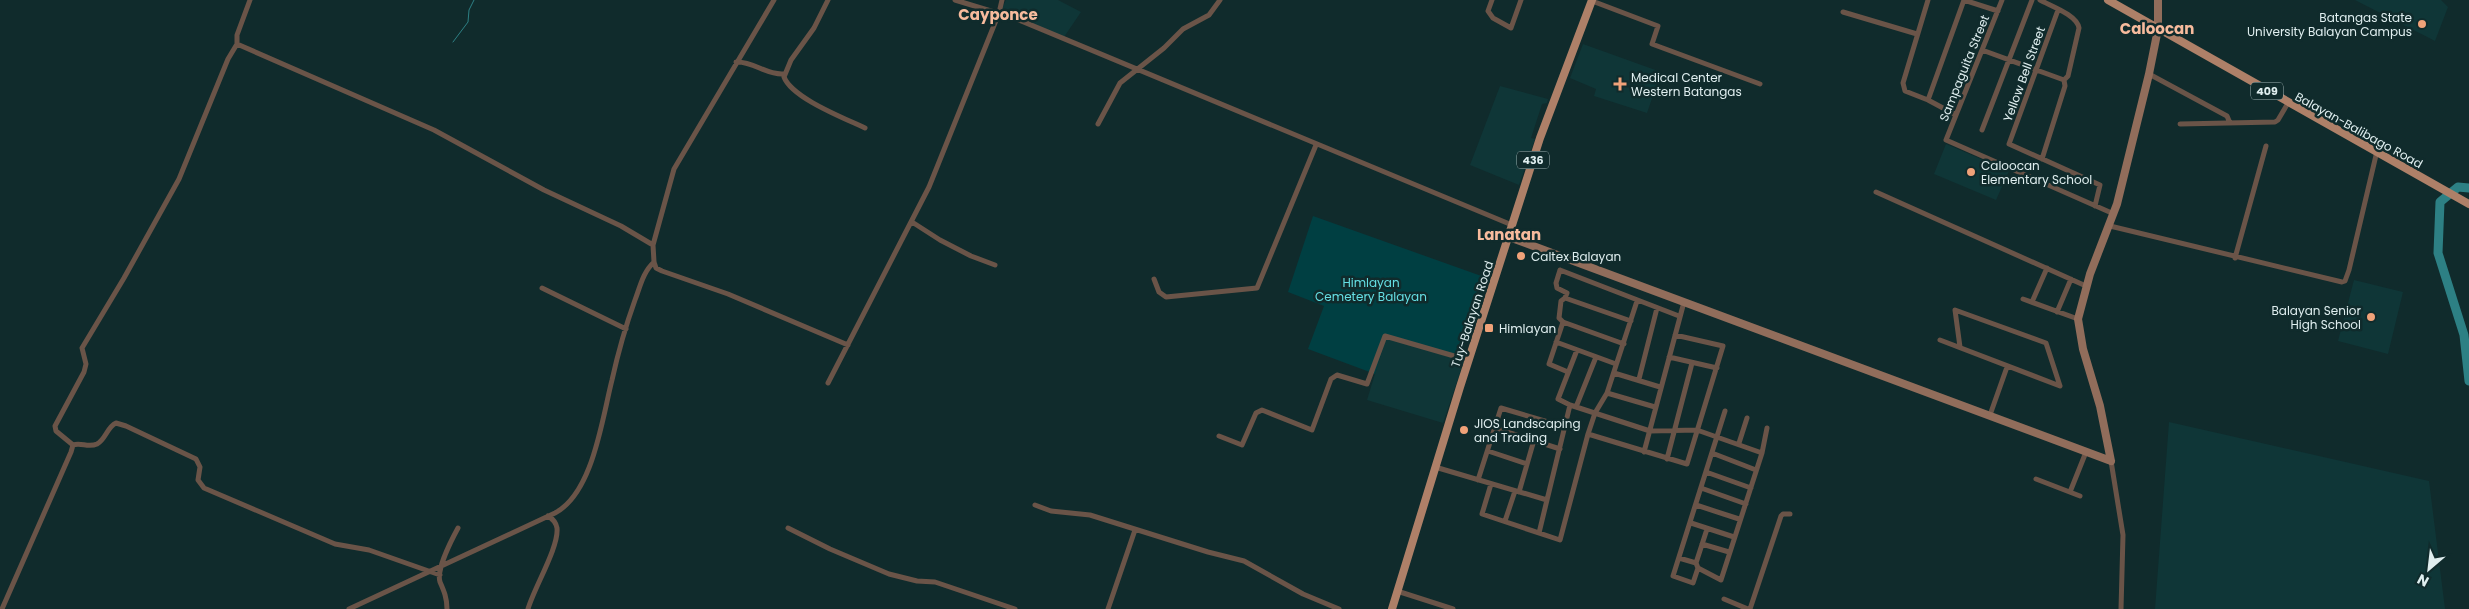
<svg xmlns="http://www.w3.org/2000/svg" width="2469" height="609" font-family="Poppins,sans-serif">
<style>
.built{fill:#0f3637}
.green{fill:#003f42}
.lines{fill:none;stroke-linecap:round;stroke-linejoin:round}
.stream{stroke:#2d8084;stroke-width:1}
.river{stroke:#2d8084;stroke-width:9}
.street{stroke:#6a5448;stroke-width:5}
.secondary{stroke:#916d5b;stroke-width:8}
.primary{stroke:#ae8068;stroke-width:8}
.poi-dot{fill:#f0a279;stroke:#102b2c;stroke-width:2}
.labels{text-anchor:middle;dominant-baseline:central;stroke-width:5;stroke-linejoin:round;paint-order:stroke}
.shield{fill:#102b2c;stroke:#a1b4b4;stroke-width:1}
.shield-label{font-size:11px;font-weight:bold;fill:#dfeeef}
.poi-label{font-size:12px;fill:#dfeeef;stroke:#102b2c;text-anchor:start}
.street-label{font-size:12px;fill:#dfeeef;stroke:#102b2c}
.park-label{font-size:12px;fill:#65dfe4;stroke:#102b2c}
.quarter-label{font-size:15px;font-weight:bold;fill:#f7bb9d;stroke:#102b2c}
</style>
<rect width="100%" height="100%" fill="#102b2c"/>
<path class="built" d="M1006 0H1058L1081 12 1064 37 1001 11Z
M2355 0H2441L2448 7 2435 41Z
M1583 44 1661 72 1647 113 1594 96 1596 89 1570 78Z
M1500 86 1548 99 1547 103 1542 104 1531 138 1535 139 1519 185 1470 165Z
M1946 144 2009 171 1996 200 1934 174Z
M2354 280 2403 292 2388 354 2338 341Z
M1386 338 1464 361 1443 423 1367 400Z
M2169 422 2429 481 2445 609H2155Z"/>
<path class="green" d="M1313 216 1487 278 1460 360 1386 338 1375 374 1308 349 1324 306 1288 292Z"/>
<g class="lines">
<path class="stream" d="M453 42 468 22 469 10 474 0"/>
<path class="river" d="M2469 188 2458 187 2440 202 2438 253 2464 335 2469 381"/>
<path class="street" d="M774 0 674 169 653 245 654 262 656 268 662 271 728 294 848 345
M828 0 814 28 791 60 784 77C792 98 844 118 865 128
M955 0 1014 18 1512 225
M1492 0 1488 11 1493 18 1511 28 1521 0
M1928 0 1903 83 1905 91 1928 100 1956 115
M1964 0 1998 11
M2002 0 1946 140 2114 214
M2040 0C2051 6 2077 15 2079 28L2068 76 2064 80 2065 86 2042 159
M1592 1 1658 26 1652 44 1760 84
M2058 10 2009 144 2100 185 2095 206
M1843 12 1917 34
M237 44 434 130 544 190 621 226 653 245
M1982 50 2064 80
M736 62C753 61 766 75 783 74
M2149 74 2227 116 2230 123
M1928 100 1964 0
M1098 124 1120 83 1164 48 1183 29 1209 15 1220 0
M2180 124 2275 122 2278 120 2288 103
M1982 130 2032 0
M1876 192 2086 286
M912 222 940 240 971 256 995 265
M2110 226 2342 282 2345 281 2349 270 2377 151
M2235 258 2266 146
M1154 279 1159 292 1166 297 1257 288 1316 145
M542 288 626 329
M1565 298 1567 293 1557 288 1556 283 1560 270 1679 316
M2023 299 2078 319
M2032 302 2047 268
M2057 312 2071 279
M1563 322 1549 364 1568 372
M1940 340 2060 386
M1556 342 1616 364
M1624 344 1563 322 1559 318 1561 301 1565 298 1631 321
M1960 347 1955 310 2046 343 2060 386
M1669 357 1717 368
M1614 373 1660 387
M1639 379 1657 308
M828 383 929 187 999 13 1002 0
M1607 393 1655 407
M1570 405 1558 399 1577 350
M1576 407 1596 357
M1990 415 2007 367
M1495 428 1560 449
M1588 434 1687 464 1723 346 1675 335
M1219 436 1242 445 1256 413 1262 410 1312 430 1331 379 1337 375 1367 384 1385 336 1468 360
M1739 443 1747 418
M73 445C81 442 88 448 97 444 106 439 107 427 116 423L126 426 196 459 200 467 198 480 204 488 335 544 369 550 440 575
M1488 451 1527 464
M1644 452 1684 302
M1712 453 1756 470
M1667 459 1692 363
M2111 461 2123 535 2121 609
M1435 467 1547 500
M1706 472 1751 488
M2036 479 2080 496
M1478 480 1501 408 1565 427
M1491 484 1482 514 1560 540 1588 434 1595 413 1607 393 1637 301
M1701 488 1746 504
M1519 492 1534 440
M2070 492 2086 452
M1035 505 1051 511 1090 515 1208 552 1244 561 1303 594 1339 609
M1696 505 1739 519
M1505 521 1515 491
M1691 523 1734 537
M788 528 830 549 889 574 917 581 935 582 1015 609
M1707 529 1696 563 1698 568 1693 583 1673 576 1725 411
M1539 533 1570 405 1650 431 1697 430 1762 453
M1702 544 1729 552
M1679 558 1696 563
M1698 568 1721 580 1762 453 1767 428
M1397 591 1453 609
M1724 599 1748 609
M2 609 71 452 73 445 56 431 55 426 84 372 86 364 82 348 124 278 179 179 228 59 237 44V35L250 0
M349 609 555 513C593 493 602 419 612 380 618 353 626 325 635 300 640 287 643 272 654 262
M447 609C447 598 444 591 440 582 436 570 452 539 458 528
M528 609C534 588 559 547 557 528 556 522 553 519 548 516
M1108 609 1135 530
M1750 609 1781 516 1783 514H1790"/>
<path class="secondary" d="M1509 237 2111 461
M2111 461 2100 406 2083 349 2078 319 2090 274 2117 204 2149 74 2158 29V0"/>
<path class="primary" d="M2108 0 2469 204
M1392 609 1460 387 1540 138 1592 0"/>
</g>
<g class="poi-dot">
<circle cx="2422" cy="24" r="5"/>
<path d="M1617.5 76.5h5v5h5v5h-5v5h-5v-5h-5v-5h5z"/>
<circle cx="1971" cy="172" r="5"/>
<circle cx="1521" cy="256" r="5"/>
<circle cx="2371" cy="317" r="5"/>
<rect x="1484" y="323" width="10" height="10" rx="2.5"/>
<circle cx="1464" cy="430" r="5"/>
</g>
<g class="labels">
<g class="shield">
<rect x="2251" y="82.5" width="32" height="17" rx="4"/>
<rect x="1517" y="151.5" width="32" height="17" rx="4"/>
</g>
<g class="shield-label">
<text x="2267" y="91">409</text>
<text x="1533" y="160">436</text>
</g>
<g class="poi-label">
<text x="2412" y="17" text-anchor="end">Batangas State<tspan x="2412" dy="14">University Balayan Campus</tspan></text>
<text x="1631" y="77">Medical Center<tspan x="1631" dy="14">Western Batangas</tspan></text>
<text x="1981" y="165">Caloocan<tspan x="1981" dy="14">Elementary School</tspan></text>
<text x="1531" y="256">Caltex Balayan</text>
<text x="2361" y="310" text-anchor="end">Balayan Senior<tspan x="2361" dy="14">High School</tspan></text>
<text x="1499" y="328">Himlayan</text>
<text x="1474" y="423">JIOS Landscaping<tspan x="1474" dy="14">and Trading</tspan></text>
</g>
<g class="street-label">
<text transform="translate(1964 68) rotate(-68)">Sampaguita Street</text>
<text transform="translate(2024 74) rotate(-70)">Yellow Bell Street</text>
<text transform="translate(2359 130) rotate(29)">Balayan-Balibago Road</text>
<text transform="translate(1472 314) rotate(-72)">Tuy-Balayan Road</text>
</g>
<g class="park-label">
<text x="1371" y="282">Himlayan<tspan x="1371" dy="14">Cemetery Balayan</tspan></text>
</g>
<g class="quarter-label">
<text x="998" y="14">Cayponce</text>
<text x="2157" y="28">Caloocan</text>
<text x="1509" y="234">Lanatan</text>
</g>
</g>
<g transform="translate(2429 569) rotate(208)" stroke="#102b2c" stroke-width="4" paint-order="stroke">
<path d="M0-4L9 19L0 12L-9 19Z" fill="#dfeeef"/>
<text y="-8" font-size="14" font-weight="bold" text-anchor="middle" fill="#dfeeef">N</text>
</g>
</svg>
